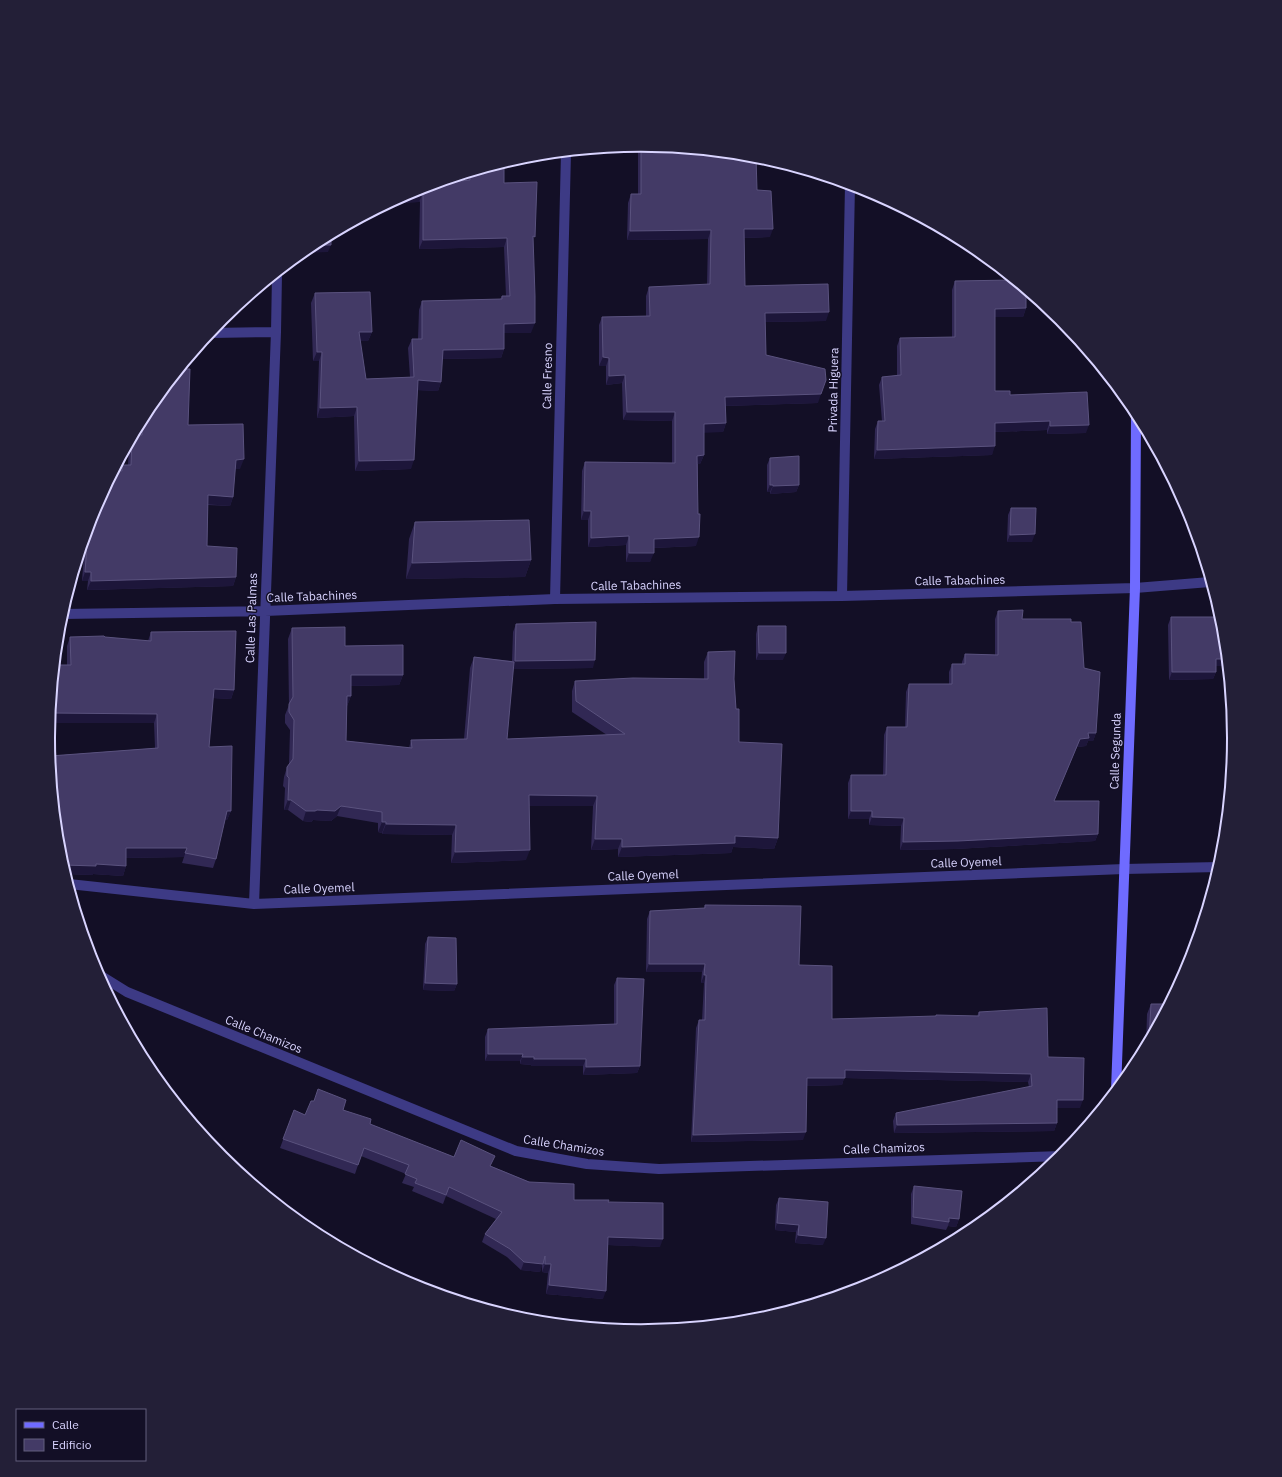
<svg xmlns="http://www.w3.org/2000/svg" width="1282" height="1477" font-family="'IBM Plex Sans',sans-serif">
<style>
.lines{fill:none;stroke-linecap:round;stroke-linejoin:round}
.street{stroke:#3d3a85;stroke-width:10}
.secondary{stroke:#6f6bff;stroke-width:10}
.wall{fill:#312854}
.shaded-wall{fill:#1d163a}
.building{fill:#433a66;stroke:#5a527e}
.labels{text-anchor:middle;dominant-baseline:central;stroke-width:3;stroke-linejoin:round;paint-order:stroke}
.street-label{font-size:12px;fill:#d9d4ff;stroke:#130f26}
.rim{fill:none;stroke:#d9d4ff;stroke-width:2}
</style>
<rect width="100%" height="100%" fill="#130f26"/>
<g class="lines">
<path class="street" d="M211 333 276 332
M842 596 850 185
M555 599 566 153
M62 614 265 611 555 599 842 596 1135 588 1210 582
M69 884 254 904 1124 869 1219 867
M254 904 276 332 277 274
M98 974 127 992 516 1151 587 1164 659 1169 1062 1156"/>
<path class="secondary" d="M1116 1090 1135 588 1136 413"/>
</g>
<path class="wall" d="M641 146 757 190 770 237 744 238 745 286 826 321 765 322 766 355 818 403 725 406 726 423 723 432H704V455L700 464H698L696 546 654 548 650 562H626V545L588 547V520H581L582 471 585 462 672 463V421L623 420 622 383 606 385V366H599V325L602 317 646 316V296L649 287 707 285 708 239 627 240 628 203 631 194H638V148H613Z
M504 163V183L533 242 531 333H504V349L501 358 442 359 441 382 438 391 417 390 411 469 355 471 354 416 317 418 319 361H313L311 303 315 293 372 332 368 341H360L366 379 410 377 408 348 412 339H418L419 310 422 301 500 299 502 296H506L504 247 419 249 420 201 419 202 390 203 414 191 440 183 466 180V175Z
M955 281 1026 308 1023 317H995V391L1010 395 1086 433 1047 434V430L995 432 992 455 874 459 875 429 878 421H882L879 385 882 377 897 376V346L900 338 952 337V290Z
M148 409 188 425 240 469H235L233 497 230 506 208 505 207 546 236 577 233 586 87 590 88 581H82L85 540 93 511 121 470 122 465H128L129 445 134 435H139L140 425Z
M770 458 799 485 796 492 770 494V492H767V465Z
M1011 508 1032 542H1007L1008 515Z
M415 522 531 560 525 577 406 579 409 539Z
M998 611 1022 619 1071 622 1084 668 1096 733 1093 741H1088L1086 746 1077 747 1054 801 1098 834 1095 841 955 849 900 850 901 826 869 825V819H848V783L851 775H883L884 735 887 727H905L906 692 909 684H949V672L952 664H962V662L965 654 995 655V619Z
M1220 615 1223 623 1227 666H1216V672L1213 679 1169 680 1168 625 1171 617H1220Z
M516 624 593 668 513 669 507 739 607 735 572 712V691L575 681 704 679V662L708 652 734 679 736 709 739 742 778 838 774 849 733 847 731 853 618 857V849L591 850 593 806H529L526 860 451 863 452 835 382 834V833L378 832V823L337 816 331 821 313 820 311 822 303 821 288 810H284L285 788 283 786 284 777 287 767 289 764 290 730 285 723V715L289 705 288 639 292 628 345 646 403 675 399 685 351 686V696L347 706 346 741 409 748 411 740 464 739 470 668 474 657 512 661 513 632Z
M758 626 783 660H756V634Z
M151 632 234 690 231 699 213 698 209 747 231 811 227 820H225L216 859 213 868 182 863 184 857 126 858V866L123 876 93 874V875L65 874 59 854V837L50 756 155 748 154 723 67 665V646L70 637H105L148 641Z
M705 905 799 965 832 1019 977 1016 979 1012 1048 1057 1080 1108H1057V1123L1054 1131 894 1133 893 1121 896 1113 1029 1087 1028 1082 844 1078 842 1085 807 1086 803 1140 691 1142 696 1028 699 1020H702L704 983H701L702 972H646L647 919 650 911 704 908Z
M428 937 457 984 454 991 423 990 425 944Z
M617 978 640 1066 637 1073 583 1075V1066H531L532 1065 520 1064V1061H485V1037L488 1029 614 1025V985Z
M1151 1004H1168L1146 1046 1147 1014Z
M294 1110 305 1115 343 1110 370 1124 454 1157 491 1166 574 1200 608 1202 660 1247 608 1245 603 1299 546 1294 548 1273 542 1272V1264L540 1272 521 1270 507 1257 482 1242 485 1234 496 1219 446 1196 443 1204 412 1191 414 1187 402 1183 406 1174 361 1156 355 1174 280 1148Z
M914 1186 959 1219 956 1227 948 1226 946 1230 911 1224V1194Z
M779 1198 823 1245 795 1243 796 1232 775 1230 776 1205Z"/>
<path class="shaded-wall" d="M639 146 638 148H613Z
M405 195H422L419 202 390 203Z
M744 229H773L770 237 741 238Z
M711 230 708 239 627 240 630 231Z
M507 238 504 247 419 249 423 240Z
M312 245H331L328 252 303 253Z
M1026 308 1023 317H992L995 309Z
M829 312 826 321 761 322 765 313Z
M535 323 531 333H500L504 324Z
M359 332H372L368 341H356Z
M504 349 501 358 439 359 443 350Z
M317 352H322L319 361H313Z
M603 357 609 358 606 366H599Z
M625 375 622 383 606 385 609 376Z
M418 380 441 382 438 391 414 390Z
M821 394 818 403 722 406 725 397Z
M357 407 354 416 317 418 320 408Z
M627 412H675L672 421 623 420Z
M1050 421 1047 430 992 432 995 423Z
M726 423 723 432 701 433 704 424Z
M1089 425 1086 433 1047 434 1050 426Z
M995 446 992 455 874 459 877 450Z
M704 455 700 464H694L697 456Z
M244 459 240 469H232L236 460Z
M414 460 411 469 355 471 359 461Z
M770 485H773L770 492H767Z
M799 485 796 492 770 494 773 486Z
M208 495 233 497 230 506 205 504Z
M584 511H591L588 520H581Z
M1035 534 1032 542H1007L1010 535Z
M629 536 626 545 588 547 591 538Z
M699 537 696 546 651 548 654 539Z
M629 553H654L650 562H626Z
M531 560 525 577 406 579 412 563Z
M85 572H91L88 581H82Z
M236 577 233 586 87 590 91 581Z
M759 653H786L783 660H756Z
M1216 659H1226L1227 666H1213Z
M595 660 593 668 512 669 515 661Z
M1172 672H1216L1213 679 1169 680Z
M351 675H403L399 685 347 686Z
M214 689 234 690 231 699 211 698Z
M347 696H351L347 706Z
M50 713 157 714 154 723H50Z
M1088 733H1096L1093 741H1088L1086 746 1077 747 1051 809 1080 739Z
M529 795 597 796 593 806H525Z
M288 800H291L288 810H284Z
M341 806 337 816 331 821 313 820 311 822 303 821 306 811Z
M227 811H231L227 820H224Z
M851 811H872L869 819H848Z
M872 817 904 818 901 826 869 825Z
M382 822H386L382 833 378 832Z
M386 824 456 825 452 835 382 834Z
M57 828H62L59 837H58Z
M1098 834 1095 841 955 849 900 850 903 842Z
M735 836 778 838 774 849 733 847 731 853 618 857 622 847Z
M595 839H622L618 849 591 850Z
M126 848H187L184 857 122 858Z
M530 850 526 860 451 863 455 852Z
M96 864 126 866 123 876 93 874V875L65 874 63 865Z
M649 964H705L702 972H646Z
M704 975H706L704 983H701Z
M425 983 457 984 454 991 423 990Z
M488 1054H523L520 1061H485Z
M522 1057H534L532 1065 520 1064Z
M534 1059H586L583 1066H531Z
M640 1066 637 1073 583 1075 586 1067Z
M845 1070 1031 1074 1028 1082 844 1078 842 1085 804 1086 807 1078Z
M1057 1100H1083L1080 1108H1055Z
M1057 1123 1054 1131 894 1133 897 1125Z
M806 1132 803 1140 691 1142 693 1135Z
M949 1218 959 1219 956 1227 948 1226 949 1222Z
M777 1223 799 1225 796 1232 775 1230Z
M798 1235 826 1238 823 1245 795 1243Z
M608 1237 663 1239 660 1247 605 1245Z
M545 1256 540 1272 521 1270 524 1262Z
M545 1264H551L548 1273 542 1272Z
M549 1285 606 1291 603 1299 546 1294Z"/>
<path class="building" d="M641 146 756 157 757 190 771 191 773 229H744L745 286 828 284 829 312 765 313 766 355 825 369 826 380 821 394 725 397 726 423 704 424V455L697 456 698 514H700L699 537 654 539V553H629V536L591 538V511H584L585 462 675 463V412H627L625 375 609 376V358L603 357 602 317 650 316 649 287 710 284 711 230 630 231 631 194H641Z
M504 163V183L537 182 535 237 533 236 535 296V323L504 324V349L443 350 441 382 418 380 414 460 359 461 357 407 320 408 322 352H317L315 293 370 292 372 332H359L366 379 414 377 412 339H422V301L502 299V296H510L507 238 423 240V188L440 183 470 180V174Z
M422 188V195H405L414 191Z
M331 235V245H312Z
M1013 280 1026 291V308L995 309V391H1010V395L1087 392 1089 425 1050 426V421L995 423V446L877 450 878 421H885L882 377 901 375 900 338 955 337V281Z
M181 369H190L188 425 243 424 244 459 236 460 233 497 208 495 207 546 237 548 236 577 91 581V572H85L88 530 93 511 115 470 122 471V465H131L132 439 134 435H142L143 419 148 409Z
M799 456V485L773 486V485H770V458Z
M1011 508H1036L1035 534 1010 535Z
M529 520 531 560 412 563 415 522Z
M1023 610 1022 619H1071V622H1081L1084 668 1100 672 1096 733H1088L1089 738 1080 739 1054 801H1099L1098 834 958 841 903 842 904 818 872 817V811H851V775H886L887 727H907L909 684H952V664H965V654L998 655V611Z
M1171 617H1221L1223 623 1226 659H1216V672H1172Z
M596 622 595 660 515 661 516 624Z
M758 626H786V653H759Z
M345 627V646L403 645V675H351V696H347L346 741 412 748 411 740 467 739 474 657 514 662 507 739 625 734 576 701 575 681 633 678 708 679V652L735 651 734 679 736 709H739V742L782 744 778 838 735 836V843L622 847V839H595L597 796 529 795 530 850 455 852 456 825 386 824V822H382V812L341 806 335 811 317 810 315 811H306L291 800H288L289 778 287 776V767L293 759 294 720 289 712V704L293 697 292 628Z
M236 631 234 690 214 689 209 747 232 746 231 811H227L216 859 185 853 187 848H126V866L96 864V866L63 865 62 863V828H57L50 756 158 748 157 714 50 713 55 665H71L70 637 104 636 105 637 151 641V632Z
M705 905 801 906 799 965 832 966V1019L936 1016V1015L979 1016V1012L1047 1008 1048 1057 1084 1058 1083 1100H1057V1123L897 1125 896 1113 1032 1086 1031 1074 845 1070V1078H807L806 1132 693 1135 699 1020H705L706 975H704L705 964H649L650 911 705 908Z
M428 937 456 938 457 984 425 983Z
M617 978 644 979 640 1066 586 1067V1059H534V1057H522L523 1054H488V1029L617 1024Z
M1151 1004H1168L1149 1039Z
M318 1089 346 1100 343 1110 371 1119 370 1124 454 1157 461 1140 495 1156 490 1166 529 1182 574 1184V1200H609L608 1202 663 1203V1239L608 1237 606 1291 549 1285 551 1264H545V1256L543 1264 524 1262 510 1249 485 1234 502 1212 449 1187 446 1195 415 1183 417 1179 405 1174 409 1165 364 1148 358 1165 283 1139 294 1110 305 1115 311 1101H314Z
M914 1186 962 1191 959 1219 949 1218V1222L913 1217Z
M779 1198 828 1202 826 1238 798 1235 799 1225 777 1223Z"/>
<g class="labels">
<g class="street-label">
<text transform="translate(547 376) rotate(-89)">Calle Fresno</text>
<text transform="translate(833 390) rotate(-89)">Privada Higuera</text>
<text transform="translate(960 580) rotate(-1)">Calle Tabachines</text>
<text transform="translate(636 585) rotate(-1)">Calle Tabachines</text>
<text transform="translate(312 596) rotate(-2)">Calle Tabachines</text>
<text transform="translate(251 618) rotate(-88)">Calle Las Palmas</text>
<text transform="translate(1115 751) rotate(-88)">Calle Segunda</text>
<text transform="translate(966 862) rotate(-2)">Calle Oyemel</text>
<text transform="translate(643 875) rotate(-2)">Calle Oyemel</text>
<text transform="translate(319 888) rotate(-2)">Calle Oyemel</text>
<text transform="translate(264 1034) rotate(22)">Calle Chamizos</text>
<text transform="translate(564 1145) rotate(9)">Calle Chamizos</text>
<text transform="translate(884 1148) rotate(-2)">Calle Chamizos</text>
</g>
</g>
<path d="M0 0H1282V1477H0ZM55 738a586 586 0 1 1 1172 0a586 586 0 1 1-1172 0Z" fill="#231f37" fill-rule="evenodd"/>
<path class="rim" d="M55 738a586 586 0 1 1 1172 0a586 586 0 1 1-1172 0Z"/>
<rect x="16" y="1409" width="130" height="52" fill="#130f26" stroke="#625e7d"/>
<rect x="24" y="1422" width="20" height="6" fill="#6f6bff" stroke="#625e7d"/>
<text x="52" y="1429" font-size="12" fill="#d9d4ff">Calle</text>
<rect x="24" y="1439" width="20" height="12" fill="#433a66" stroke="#625e7d"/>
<text x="52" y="1449" font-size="12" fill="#d9d4ff">Edificio</text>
</svg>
